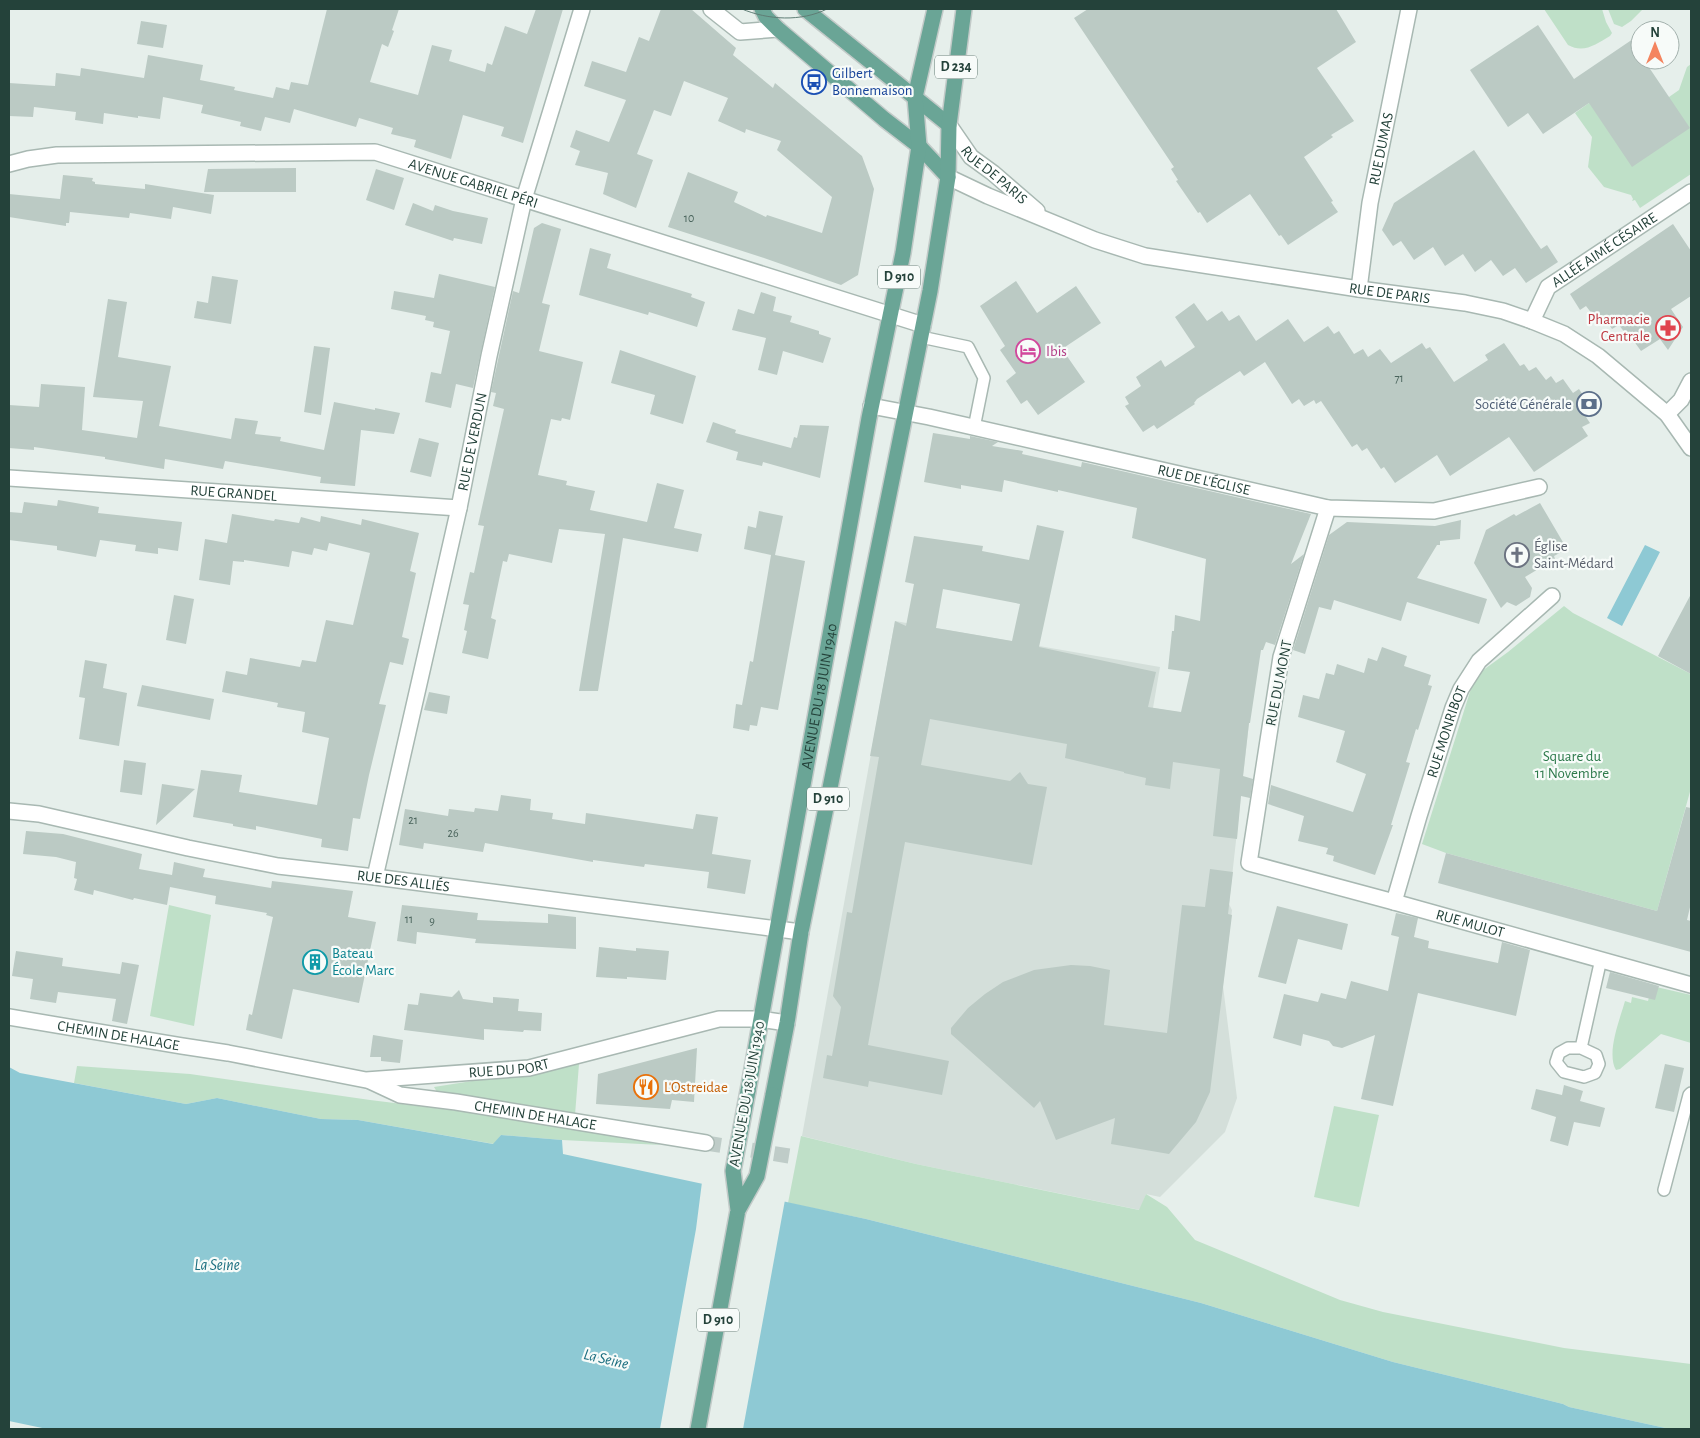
<svg xmlns="http://www.w3.org/2000/svg" width="1700" height="1438" font-family="'Alegreya Sans',sans-serif">
<style>
.built{fill:#d4dfda}
.green{fill:#bfe0c8}
.water{fill:#8ec9d4}
.pier{fill:#e6efeb}
.building{fill:#bbcac4;fill-rule:evenodd}
.lines{fill:none;stroke-linecap:round;stroke-linejoin:round}
.street-tunnel{stroke:#bfccc8;stroke-width:15;stroke-dasharray:15 8;stroke-linecap:butt}
.lane-casing{stroke:#a8b8b2;stroke-width:14}
.street-casing{stroke:#a8b8b2;stroke-width:18}
.primary-casing{stroke:#c2cac8;stroke-width:18}
.lane{stroke:#fff;stroke-width:11}
.street{stroke:#fff;stroke-width:15}
.primary{stroke:#6aa596;stroke-width:15}
.tram{stroke:#5f7d75;stroke-width:1}
.primary-bridge-casing{stroke:#c2cac8;stroke-width:18;stroke-linecap:butt}
.primary-bridge{stroke:#6aa596;stroke-width:15}
.labels{text-anchor:middle;dominant-baseline:central;stroke-width:4.5;stroke-linejoin:round;paint-order:stroke}
.number-label{font-size:12px;fill:#4a645c}
.shield{fill:#f7fbf9;stroke:#637a73;stroke-width:1}
.shield-label{font-size:14px;font-weight:bold;fill:#24423a}
.transit-label{font-size:15px;fill:#164399;stroke:#f7fbf9;text-anchor:start}
.street-label{font-size:15px;fill:#24423a;stroke:#f7fbf9}
.health-label{font-size:15px;fill:#be3a42;stroke:#f7fbf9;text-anchor:end}
.hotel-label{font-size:15px;fill:#b23c85;stroke:#f7fbf9;text-anchor:start}
.service-label{font-size:15px;fill:#4e5e75;stroke:#f7fbf9;text-anchor:end}
.worship-label{font-size:15px;fill:#5b616d;stroke:#f7fbf9;text-anchor:start}
.park-label{font-size:15px;fill:#2d7a4b;stroke:#f7fbf9}
.culture-label{font-size:15px;fill:#0d838f;stroke:#f7fbf9;text-anchor:start}
.food-label{font-size:15px;fill:#c56008;stroke:#f7fbf9;text-anchor:start}
.water-label{font-size:16px;font-style:italic;fill:#1c6f80;stroke:#f7fbf9}
</style>
<rect width="100%" height="100%" fill="#e6efeb"/>
<path class="built" d="M895 621 1160 667 1153 708 1249 723 1229 904 1232 910 1223 986 1237 1098 1225 1132 1160 1197 1146 1194 1140 1210 916 1164 802 1136Z"/>
<path class="green" d="M1544 9H1602L1606 22 1612 33 1610 36C1596 44 1584 54 1568 45Z
M1608 9H1643L1631 21 1622 27 1614 24Z
M1691 64V174L1640 208 1635 200 1632 201 1633 199 1631 195 1604 187 1588 167 1592 137 1575 113 1589 103 1669 97 1679 90 1687 67Z
M1564 606 1573 613 1691 674V788L1657 911 1446 853 1422 844 1475 676 1508 652Z
M169 905 211 915 194 1026 150 1016Z
M1652 986 1691 995V1043L1661 1034 1620 1069 1616 1070C1606 1053 1620 1019 1625 1001L1631 1003 1632 997 1648 1001Z
M579 1064 575 1115 440 1097 434 1087Z
M77 1066 190 1074 370 1100 524 1119 661 1145 562 1140 501 1135 494 1144 358 1120 321 1119 217 1098 186 1104 74 1083Z
M1334 1106 1379 1115 1359 1207 1314 1197Z
M801 1136 916 1164 1139 1210 1146 1194 1167 1207 1195 1240 1340 1300 1383 1312 1564 1348 1691 1364V1429H1670L1569 1407 1563 1404 1393 1362 1201 1303 866 1219 788 1203Z"/>
<path class="water" d="M1645 545 1660 552 1622 626 1607 618Z
M9 1067 20 1073 186 1104 217 1098 321 1119 358 1120 493 1144 501 1135 562 1140 563 1154 866 1219 1201 1303 1393 1362 1563 1404 1569 1407 1670 1429H47L9 1421Z"/>
<path class="pier" d="M702 1182 785 1200 743 1429H660L696 1229Z"/>
<path class="building" d="M327 9H399L392 30 394 31 388 47 382 44 370 82 418 95 432 45 452 50 449 61 485 72 487 63 492 65 505 26 527 34 536 9H563L523 143 501 136 504 127 463 115 451 159 414 147 416 140 391 134 393 128 359 118 356 127 294 109 290 123 265 117 261 131 240 126 241 122 201 113 203 105 163 97 160 119 138 116V118L104 113 103 124 75 120 76 112 34 107 33 117 9 116V83L55 86 56 73 80 76 81 68 144 78 148 55 203 65 200 80 235 87 234 90 273 98 276 87 289 90 291 82 308 85Z
M661 9H691L736 48 733 55 773 88 775 83 862 156 874 189 858 275 841 285 764 258 668 227 688 172 738 192 734 202 766 217 767 215 822 233 832 197 777 150 781 141 746 129 745 133 718 121 728 98 684 81 671 116 654 110 637 154 653 160 636 208 603 194 608 173 575 165 580 151 570 147 576 130 609 142 626 100 584 86 592 61 626 72 639 37 649 41Z
M1088 9H1336L1356 42 1317 68 1354 121 1331 135 1333 137 1304 157 1333 201 1331 202 1338 212 1288 245 1281 235 1279 236 1250 194 1207 223 1200 212 1198 213 1176 181 1178 180 1171 169 1174 167 1074 18Z
M141 21 167 25 163 48 137 44Z
M1538 25 1574 79 1633 39 1640 49V60H1644L1690 128 1632 167 1589 103 1543 134 1528 113 1508 127 1470 70Z
M1474 150 1541 249 1547 245 1558 262 1526 283 1515 268 1503 276 1491 260 1475 272 1463 254 1445 266 1433 247 1414 260 1401 241 1393 246 1382 230 1394 203Z
M296 168V192H204L208 169Z
M376 169 404 178 394 210 366 200Z
M63 175 93 178 92 181 95 182V184L145 189V184L214 195 211 214 173 207 171 219 130 213 129 218 70 212 69 223H66V226L9 217V194L60 199Z
M413 203 433 211 435 205 453 211 488 218 482 244 454 238 453 241 405 225Z
M542 223 561 229 542 303 550 305 539 351 583 362 570 420 562 418 561 421 551 419 538 475 567 481 566 485 595 491 590 510 647 522 657 483 684 490 674 528 702 534 698 552 623 538 598 691H579L605 534 559 529 552 563 509 554 507 562 503 561 491 618 496 620 488 659 462 653 467 631 464 630 469 605 463 604 470 572 474 573 484 526 478 525 504 409 493 406 496 393 491 392 513 291 519 293 534 228Z
M1673 224 1691 251V296L1671 309 1683 327 1668 350 1660 339 1641 351 1633 340 1631 341 1619 325 1612 329 1603 315 1596 319 1586 306 1580 310 1570 294Z
M590 248 611 254 607 268 692 294 691 297 705 302 697 327 649 312 648 315 579 295Z
M439 274 495 287 473 388 456 384 451 408 425 402 431 372 441 374 450 331 433 327 434 322 425 320 426 316 391 309 394 291 434 298Z
M212 276 238 280 231 324 194 318 197 301 208 303Z
M1016 281 1037 313 1076 286 1101 323 1062 349 1085 382 1038 415 1027 400 1021 404 1006 381 1016 373 1000 350 1005 346 980 306Z
M761 292 776 297 773 311 792 316 790 322 819 331V334L831 338 823 363 783 351 777 375 758 370 766 338 732 330 738 309 754 314Z
M108 299 127 302 118 357 171 366 159 426 231 439 235 418 258 421 255 434 281 437 280 441 324 450 334 402 375 410V408L400 413 394 434 361 430 355 486 320 483 321 477 225 461 223 469 165 459 164 469 105 459V457L34 447V450L9 448V405L39 407 41 384 85 387 82 430 137 438 143 401 93 397Z
M1194 303 1207 321 1222 311 1229 321 1239 315 1256 341 1288 319 1304 342 1328 326 1334 334 1339 331 1354 354 1363 349 1368 357 1380 349 1391 363 1422 343 1426 349 1430 347 1454 382 1488 360 1485 355 1504 343 1520 366 1524 364 1529 371 1536 367 1546 380 1551 376 1556 383 1563 379 1573 393 1579 389 1594 412 1586 417 1590 423 1582 427 1588 436 1534 472 1509 437 1450 476 1437 455 1395 483 1384 467 1381 469 1367 448 1362 451 1357 444 1352 447 1321 401 1316 404 1314 400 1304 406 1299 399 1292 404 1265 362 1244 376 1240 371 1197 399 1194 403 1195 404 1157 429 1154 425 1143 432 1125 406 1129 404 1125 397 1141 386 1136 377 1161 360 1165 367 1195 347 1175 317Z
M314 346 330 348 321 415 304 412Z
M620 350 696 376 683 424 650 414 655 395 611 383Z
M713 422 736 430 735 433 791 448 794 437 797 438 800 425 829 426 820 478 763 462 762 466 736 460 738 452 706 442Z
M933 433 970 439V436L998 442 992 446 1023 451 1022 454 1081 467 1082 462 1311 514 1291 564 1304 554 1275 645 1266 642 1263 650H1261L1250 723H1249L1243 776 1253 779 1250 798 1241 796 1237 839 1213 836 1220 769 1173 762 1170 789 1145 785 1146 778 1124 773V772L1065 758 1067 744 930 719 921 765 1010 781 1020 772 1028 784 1047 787 1032 865 905 842 868 1045 949 1061 942 1095 869 1081 868 1087 823 1078 827 1055 832 1056 841 1007 833 996 847 912 852 913 879 757 870 756 895 621 906 626 914 584 905 582 914 536 983 546 982 551 1029 560 1037 525 1064 531 1039 647 1156 672 1148 707 1181 712 1190 672 1168 669 1172 631H1174L1175 615 1200 621 1206 559 1132 538 1137 508 1058 490V492L1004 480 1002 492 961 485V489L924 482ZM943 589 1020 604 1012 641 936 628Z
M419 438 439 443 431 477 410 472Z
M58 500 99 507 98 513 182 522 178 551 158 548V554L135 551 136 545 100 540 96 557 57 550V546L9 540V512L22 513 24 502 57 506Z
M1540 503 1567 549 1554 556 1555 559 1525 577 1532 588 1530 597 1516 606 1507 602 1501 608 1474 563 1486 530 1514 514 1516 516Z
M759 511 783 516 775 555 805 561 778 710 761 707 757 726 750 725 749 731 733 728 736 704 742 705 750 661 753 662 771 555 744 549 748 526 756 528Z
M232 514 274 521 275 519 299 523 301 517 320 522 321 516 361 525 362 519 419 533 410 571 416 573 402 637 409 639 403 665 390 662 379 704 386 705 369 775 360 819 353 818 348 851 321 847 322 839 256 826V830L233 826V824L193 817 201 770 242 775 239 792 317 805 329 738 302 732 305 712 277 707 278 703 222 692 226 671 247 675 250 658 300 667 302 660 316 662 326 620 353 625 370 553 329 543 327 551 314 548 312 555 292 551 289 567 244 560V562L233 561 230 585 199 580 205 539 227 543Z
M1461 520 1460 539 1440 541V545H1437L1417 578 1487 599 1479 624 1407 602 1401 621 1334 600 1331 610 1319 607 1305 654 1293 650 1329 535 1347 522 1435 526Z
M1691 594V674L1658 656Z
M174 595 194 599 186 644 166 640Z
M1382 647 1407 656 1404 666 1431 675 1428 685 1432 686 1418 730 1416 729 1406 762 1410 763 1391 825H1393L1375 875 1333 861 1334 856 1326 854 1328 848 1298 841 1304 816 1268 804 1271 785 1353 812 1366 774 1336 762 1345 731 1298 717 1303 695 1319 699 1326 673 1334 675 1337 664 1364 673 1368 658 1377 661Z
M85 660 107 664 103 688 127 693 119 746 79 739 85 698 79 697Z
M142 685 214 699 210 720 137 706Z
M429 692 450 696 447 714 424 710Z
M124 760 146 763 142 795 120 792Z
M162 784 195 789 156 825Z
M501 795 531 799 530 810 553 813 552 819 585 824 586 813 693 829 696 814 718 817 712 854 751 860 745 894 707 888 709 872 645 864 644 867 593 860V862L485 843 483 852 424 843 423 849 399 845 405 809 448 816 449 809 474 812 475 808 498 811Z
M1686 807 1691 808V903L1687 920 1691 921V952L1438 883 1446 853 1657 911Z
M26 831 63 834 142 854 139 869 172 875 174 862 205 869 203 877 271 888 272 881 353 891 348 917 376 922 359 1003 293 989 282 1039 246 1030 249 1014 252 1015 273 917 266 915 267 913 215 904 216 896 170 887 167 905 134 898 133 900 94 890 93 895 74 890 77 879 74 878 76 862 56 857 23 854Z
M1210 869 1233 872 1228 914 1232 915 1210 1092 1196 1122 1169 1154 1111 1144 1115 1118 1056 1140 1040 1101 1034 1108 951 1034V1028L968 1008 985 994 1003 982 1034 970 1071 965 1090 966 1110 970 1104 1025 1167 1033 1182 905 1205 907Z
M402 905 478 913 477 920 548 923V914L576 917V949L475 943 476 939 417 932 416 944 397 941Z
M1277 906 1348 924 1342 950 1298 939 1286 984 1258 977Z
M1396 913 1418 918 1414 937 1429 941 1428 948 1498 963 1502 942 1530 950 1516 1016 1418 993 1393 1106 1361 1099 1375 1035 1342 1048 1333 1046 1329 1041 1303 1034 1301 1046 1273 1038 1284 994 1318 1002 1321 993 1346 999 1351 981 1388 991 1399 937 1391 935Z
M599 947 636 951V948L669 951 666 980 627 977V979L596 977Z
M16 951 63 958 62 966 120 974 122 962 139 965 127 1024 112 1021 116 999 58 992 56 1003 30 999 33 979 12 976Z
M1610 972 1659 986 1655 1000 1606 988Z
M459 990 463 999 493 1003V997L519 999 518 1011 542 1013 541 1031 524 1030 523 1032 484 1029V1040L404 1030 408 1004 418 1005 420 993 452 997Z
M373 1035 403 1040 400 1063 381 1061V1057H370Z
M697 1048 694 1102 672 1100 670 1109 596 1104 598 1074Z
M1665 1064 1684 1068 1674 1112 1655 1108Z
M1564 1085 1583 1091 1580 1101 1605 1108 1600 1127 1574 1122 1568 1146 1550 1141 1556 1117 1531 1109 1536 1089 1562 1095Z"/>
<g class="lines">
<path class="street-tunnel" d="M706 1143 789 1156"/>
<defs>
<path id="lane" d="M921 337 968 347 984 378 974 428
M1581 1048 1596 1055 1599 1064 1595 1073 1584 1077 1564 1072 1556 1062 1559 1053 1568 1048H1581L1601 959
M1664 1190 1689 1095 1691 1093"/>
<g id="street">
<path d="M711 9 740 32 778 29"/>
<path id="s1" d="M949 125 971 157 993 173 1037 211"/>
<path id="s2" d="M9 164 28 159 57 155 375 152 923 325"/>
<path id="s3" d="M948 177 988 196 1095 240 1145 256 1359 289 1465 303 1503 311 1532 321 1564 334 1598 356 1667 414 1691 448"/>
<path id="s4" d="M1359 289 1370 203 1409 9"/>
<path id="s5" d="M1532 321 1548 287 1691 192"/>
<path id="s6" d="M871 406 929 417 1328 508 1434 511 1539 487"/>
<path d="M1667 414 1681 400 1691 381"/>
<path id="s7" d="M9 478 459 508"/>
<path id="s8" d="M1328 508 1281 657 1249 863 1394 902 1691 985"/>
<path id="s9" d="M9 811 39 814 188 848 278 866 375 877 801 932"/>
<path id="s10" d="M375 877 459 508 489 356 524 199 582 9"/>
<path id="s11" d="M1394 902 1419 816 1453 708 1461 689 1479 661 1552 596"/>
<path id="s12" d="M9 1017 182 1046 228 1053 366 1080 529 1068 719 1019H760L787 1023"/>
<path id="s13" d="M370 1081 400 1095 456 1102 706 1143"/>
</g>
<g id="primary">
<path d="M762 9 766 17 778 29 884 119 919 146 948 177"/>
<path d="M805 9 949 125"/>
<path id="s14" d="M748 1091 869 418 903 253 919 146 915 97 935 9"/>
<path d="M773 1095 787 1023 801 932 930 291 948 177 949 125 964 9"/>
<path d="M698 1429 738 1210"/>
</g>
</defs>
<use href="#lane" class="lane-casing"/>
<use href="#street" class="street-casing"/>
<use href="#primary" class="primary-casing"/>
<use href="#lane" class="lane"/>
<use href="#street" class="street"/>
<use href="#primary" class="primary"/>
<path class="tram" d="M742 9C768 20 801 22 827 9"/>
<defs>
<path id="primary-bridge" d="M738 1210 757 1176 773 1095
M738 1210 733 1171 748 1091"/>
</defs>
<use href="#primary-bridge" class="primary-bridge-casing"/>
<use href="#primary-bridge" class="primary-bridge"/>
</g>
<defs>
<symbol id="bus-ring" viewBox="-11 -11 22 22"><circle r="9.5" fill="#f7fbf9" stroke="#1a4fb4" stroke-width="1.5"/><path d="M-5-6H5V4H4V6H2V4H-2V6H-4V4H-5ZM-3.5-4V0h7V-4ZM-3.5 1.2v1.5H-2V1.2ZM2 1.2v1.5H3.5V1.2Z" fill="#1a4fb4"/></symbol>
<symbol id="pharmacy-ring" viewBox="-11 -11 22 22"><circle r="9.5" fill="#f7fbf9" stroke="#e0444e" stroke-width="1.5"/><path d="M-2-6h4v4h4v4h-4v4h-4v-4h-4v-4h4Z" fill="#e0444e"/></symbol>
<symbol id="hotel-ring" viewBox="-11 -11 22 22"><circle r="9.5" fill="#f7fbf9" stroke="#d1479c" stroke-width="1.5"/><path d="M-6-4.5h1.5V1H6V5H4.5V3h-9V5H-6ZM-4 0a1.8 1.8 0 1 1 3.6 0ZM.5 0V-2.5h3Q6-2.5 6 0Z" fill="#d1479c"/></symbol>
<symbol id="bank-ring" viewBox="-11 -11 22 22"><circle r="9.5" fill="#f7fbf9" stroke="#5c6f8a" stroke-width="1.5"/><path d="M-6-4H6V4H-6ZM0-2.3a2.3 2.3 0 1 0 0 4.6a2.3 2.3 0 1 0 0-4.6Z" fill="#5c6f8a"/></symbol>
<symbol id="church-ring" viewBox="-11 -11 22 22"><circle r="9.5" fill="#f7fbf9" stroke="#6b7280" stroke-width="1.5"/><path d="M-1.2-6h2.4v3.5h3.3v2.4h-3.3V6h-2.4V-.1h-3.3v-2.4h3.3Z" fill="#6b7280"/></symbol>
<symbol id="building-ring" viewBox="-11 -11 22 22"><circle r="9.5" fill="#f7fbf9" stroke="#0f9aa8" stroke-width="1.5"/><path d="M-4-6H4V6H1V3H-1V6H-4ZM-2.5-4.3h1.7v1.8h-1.7ZM.8-4.3h1.7v1.8H.8ZM-2.5-1h1.7V.8h-1.7ZM.8-1h1.7V.8H.8Z" fill="#0f9aa8"/></symbol>
<symbol id="restaurant-ring" viewBox="-11 -11 22 22"><circle r="9.5" fill="#f7fbf9" stroke="#e8710a" stroke-width="1.5"/><path d="M-5-6h1v4h1v-4h1v4h1v-4h1v5L-1.5 .5V6h-2V.5L-5-1ZM5-6V6H3V1.5H1.5Q1.5-4 5-6Z" fill="#e8710a"/></symbol>
</defs>
<g fill-rule="evenodd">
<use href="#bus-ring" x="800" y="68" width="28" height="28"/>
<use href="#pharmacy-ring" x="1654" y="314" width="28" height="28"/>
<use href="#hotel-ring" x="1014" y="337" width="28" height="28"/>
<use href="#bank-ring" x="1575" y="390" width="28" height="28"/>
<use href="#church-ring" x="1503" y="541" width="28" height="28"/>
<use href="#building-ring" x="301" y="948" width="28" height="28"/>
<use href="#restaurant-ring" x="632" y="1073" width="28" height="28"/>
</g>
<g class="labels">
<g class="number-label">
<text x="689" y="218">10</text>
<text x="1399" y="378">71</text>
<text x="413" y="820">21</text>
<text x="453" y="833">26</text>
<text x="409" y="919">11</text>
<text x="432" y="921">9</text>
</g>
<g class="shield">
<rect x="935" y="55.5" width="42" height="23" rx="4"/>
<rect x="878" y="265.5" width="42" height="23" rx="4"/>
<rect x="807" y="787.5" width="42" height="23" rx="4"/>
<rect x="697" y="1308.5" width="42" height="23" rx="4"/>
</g>
<g class="shield-label">
<text x="956" y="67">D 234</text>
<text x="899" y="277">D 910</text>
<text x="828" y="799">D 910</text>
<text x="718" y="1320">D 910</text>
</g>
<g class="transit-label">
<text x="832" y="73">Gilbert<tspan x="832" dy="17">Bonnemaison</tspan></text>
</g>
<g class="street-label">
<text stroke="none"><textPath href="#s4" startOffset="142">RUE DUMAS</textPath></text>
<text stroke="none"><textPath href="#s1" startOffset="68">RUE DE PARIS</textPath></text>
<text stroke="none"><textPath href="#s2" startOffset="470">AVENUE GABRIEL PÉRI</textPath></text>
<text stroke="none"><textPath href="#s5" startOffset="105">ALLÉE AIMÉ CÉSAIRE</textPath></text>
<text stroke="none"><textPath href="#s3" startOffset="460">RUE DE PARIS</textPath></text>
<text stroke="none"><textPath href="#s10" startOffset="446">RUE DE VERDUN</textPath></text>
<text stroke="none"><textPath href="#s6" startOffset="341">RUE DE L'ÉGLISE</textPath></text>
<text stroke="none"><textPath href="#s7" startOffset="225">RUE GRANDEL</textPath></text>
<text transform="translate(1279 683) rotate(-79)">RUE DU MONT</text>
<text stroke="none"><textPath href="#s14" startOffset="401">AVENUE DU 18 JUIN 1940</textPath></text>
<text stroke="none"><textPath href="#s11" startOffset="178">RUE MONRIBOT</textPath></text>
<text stroke="none"><textPath href="#s9" startOffset="401">RUE DES ALLIÉS</textPath></text>
<text stroke="none"><textPath href="#s8" startOffset="594">RUE MULOT</textPath></text>
<text stroke="none"><textPath href="#s12" startOffset="111">CHEMIN DE HALAGE</textPath></text>
<text stroke="none"><textPath href="#s12" startOffset="506">RUE DU PORT</textPath></text>
<text transform="translate(747 1094) rotate(-80)">AVENUE DU 18 JUIN 1940</text>
<text stroke="none"><textPath href="#s13" startOffset="170">CHEMIN DE HALAGE</textPath></text>
</g>
<g class="health-label">
<text x="1650" y="319">Pharmacie<tspan x="1650" dy="17">Centrale</tspan></text>
</g>
<g class="hotel-label">
<text x="1046" y="351">Ibis</text>
</g>
<g class="service-label">
<text x="1572" y="404">Société Générale</text>
</g>
<g class="worship-label">
<text x="1534" y="546">Église<tspan x="1534" dy="17">Saint-Médard</tspan></text>
</g>
<g class="park-label">
<text x="1572" y="756">Square du<tspan x="1572" dy="17">11 Novembre</tspan></text>
</g>
<g class="culture-label">
<text x="332" y="953">Bateau<tspan x="332" dy="17">École Marc</tspan></text>
</g>
<g class="food-label">
<text x="664" y="1087">L'Ostreidae</text>
</g>
<g class="water-label">
<text x="217" y="1265">La Seine</text>
<text transform="translate(606 1359) rotate(13)">La Seine</text>
</g>
</g>
<rect width="1700" height="1438" fill="none" stroke="#24423a" stroke-width="20"/>
<g transform="translate(1655 45)"><circle r="24" fill="#f7fbf9" stroke="#a3b1ad"/>
<path d="M0-4L9 19L0 12L-9 19Z" fill="#f4845f"/>
<text y="-8" font-size="14" font-weight="bold" text-anchor="middle" fill="#24423a">N</text>
</g>
</svg>
